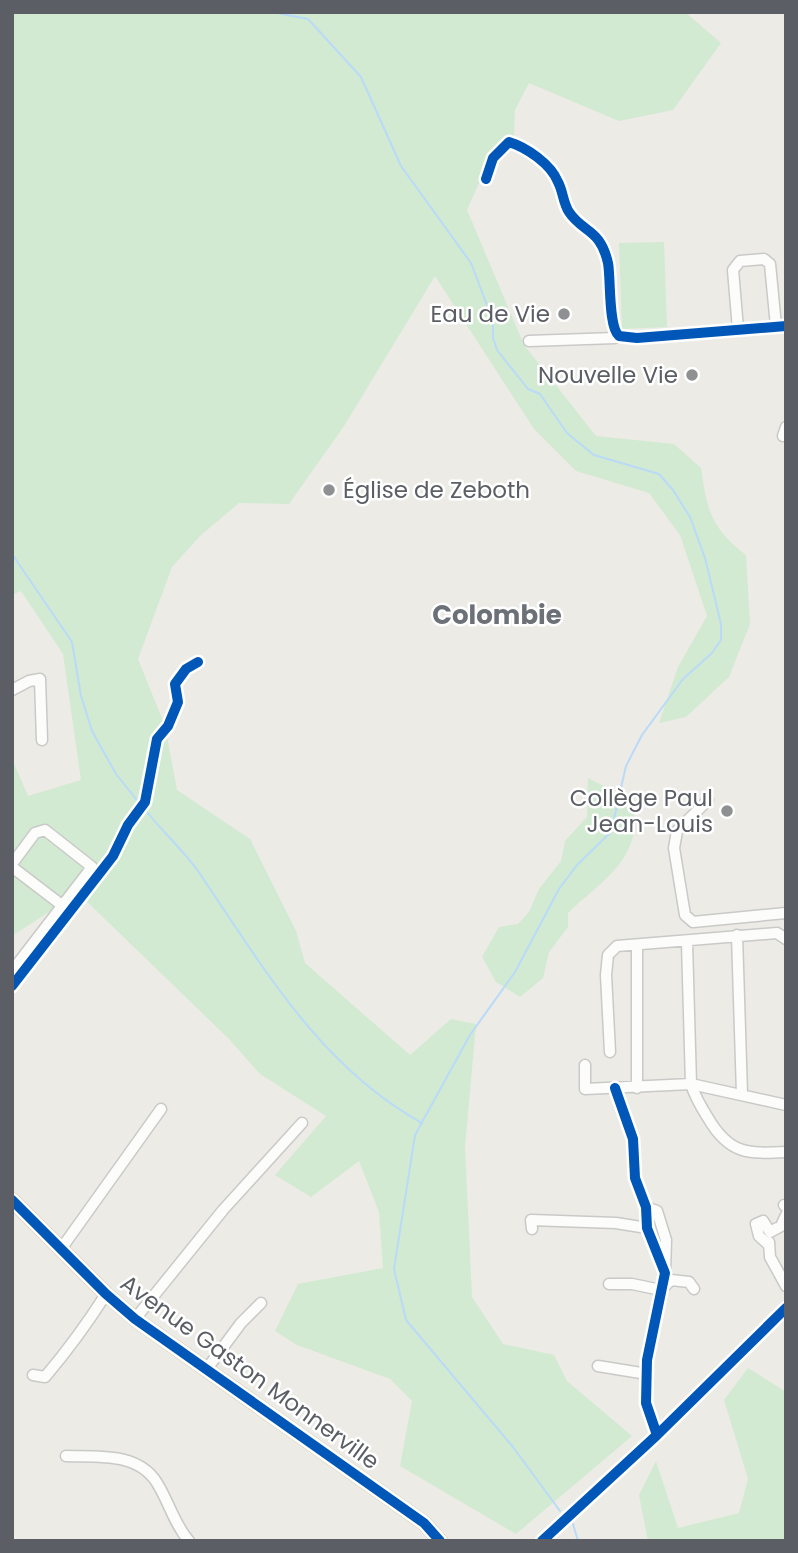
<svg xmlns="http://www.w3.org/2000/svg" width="798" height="1553" font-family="Poppins,sans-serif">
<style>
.green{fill:#d2ead1}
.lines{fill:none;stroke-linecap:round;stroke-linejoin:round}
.stream{stroke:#b9daf8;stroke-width:2}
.minor-casing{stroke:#c9c9c8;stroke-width:13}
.major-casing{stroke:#d6cdb2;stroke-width:16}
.minor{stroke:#fcfcfb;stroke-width:10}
.major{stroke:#f3f1e7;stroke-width:12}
.cycleway-casing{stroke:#fff;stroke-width:15}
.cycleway{stroke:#0057b8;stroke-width:10}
.poi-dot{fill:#8e9092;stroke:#fff;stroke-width:2.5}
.labels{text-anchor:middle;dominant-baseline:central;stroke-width:5;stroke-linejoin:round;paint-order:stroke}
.poi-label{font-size:23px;fill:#5b5f65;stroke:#fff;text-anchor:end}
.street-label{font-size:23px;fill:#5b5f65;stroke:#fff}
.quarter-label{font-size:26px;font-weight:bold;fill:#6c7177;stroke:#fff}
</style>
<rect width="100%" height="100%" fill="#ecebe6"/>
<path class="green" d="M12 12H685L721 43 673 110 619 121 529 83 515 110 514 135 486 167 467 210 524 345 596 436 674 444 701 468C707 510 711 528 746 555L750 624 729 677 686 717 659 723 678 667 707 616 680 535 649 493 576 471 534 429 435 276 344 426 289 504 239 503 200 536 172 567 138 659 165 726 177 790 250 839 296 931 305 963 410 1055 451 1019 476 1024 465 1147 472 1297 503 1344 554 1355 567 1381 632 1436 516 1534 400 1466 412 1401 390 1379 297 1345 275 1331 298 1284 383 1268 379 1212 359 1161 311 1197 275 1175 326 1116 260 1074 229 1039 78 893 12 936V759L28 796 81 780 63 654 21 591 12 595Z
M664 242 667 327 622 329 619 243Z
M588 778 608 788 633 807C643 859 601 881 568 913V927L549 952 543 978 520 997 496 982 482 957 499 927 518 924 529 912 539 889 561 861 565 841 587 817Z
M748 1368 786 1392V1541H648L639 1495 656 1461 678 1528 739 1513 748 1479 724 1400Z"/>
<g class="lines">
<path class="stream" d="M272 12 308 19 361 77 401 166 471 263 493 321V338L497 350 528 389 540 394 567 433 594 455 659 474 673 490 690 517 705 558 721 624V640L712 653 683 679 642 735 626 766 611 832 577 865 559 889 515 972 470 1035 415 1135 394 1269 406 1320 513 1447 560 1511
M12 554 72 642 81 696 92 731 116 774 140 804
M146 811C162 831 183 850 198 871 262 965 319 1066 422 1123
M573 1524 578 1541"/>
<defs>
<path id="minor" d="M486 179 493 158 509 142C526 147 551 164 558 182 563 191 563 203 569 212 583 233 600 228 608 263 611 279 608 327 619 336L637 338 786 326
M738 329 733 270 740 261 764 259 770 264 776 326
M529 341 615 338 617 335
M783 436 786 427
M12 690 29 681 40 679 42 740
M708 800 677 831 674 848 685 915 693 922 703 921 786 913
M12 864 35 833 45 830 92 867 12 971
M12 867 63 906
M737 935 742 1094
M687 943 691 1084C695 1097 701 1107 708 1118 729 1154 747 1154 786 1152
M637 945V1088
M12 986 113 856 128 825 145 802 157 739 168 726 178 702 175 684 186 669 198 662
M610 1052 606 975 608 955 617 946 777 933 786 939
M585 1065V1089L691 1084 786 1105
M615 1088 633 1139 635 1178 646 1207 647 1228 665 1273 647 1360 646 1403 657 1435
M784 1205 786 1207
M646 1207 657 1211 666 1240 665 1272
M532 1229 531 1220 616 1223 647 1228
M769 1242 770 1257 786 1286
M769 1245 759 1236 756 1224 763 1221 770 1232 781 1226 786 1215
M61 1249 161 1109
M609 1284H632L661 1290 671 1280 689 1282 694 1289
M135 1319 223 1210 302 1123
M598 1366 647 1374
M206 1370 241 1323 261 1303
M33 1375 45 1377C67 1351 87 1324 106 1294
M66 1456C97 1457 138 1452 157 1483 169 1502 174 1524 189 1541
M542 1541 657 1435 786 1308"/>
<path id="major" d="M12 1200 106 1294 135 1319 424 1523 440 1541"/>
</defs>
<use href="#minor" class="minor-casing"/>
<use href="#major" class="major-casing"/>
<use href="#minor" class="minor"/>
<use href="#major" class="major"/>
<defs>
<path id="cycleway" d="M486 179 493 158 509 142C526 147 551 164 558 182 563 191 563 203 569 212 583 233 600 228 608 263 611 279 608 327 619 336L637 338 786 326
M12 986 113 856 128 825 145 802 157 739 168 726 178 702 175 684 186 669 198 662
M615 1088 633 1139 635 1178 646 1207 647 1228 665 1273 647 1360 646 1403 657 1435
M12 1200 106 1294 135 1319 424 1523 440 1541
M542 1541 657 1435 786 1308"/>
</defs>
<use href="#cycleway" class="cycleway-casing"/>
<use href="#cycleway" class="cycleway"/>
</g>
<g class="poi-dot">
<circle cx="564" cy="314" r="7"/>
<circle cx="692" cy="375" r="7"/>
<circle cx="329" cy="490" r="7"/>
<circle cx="727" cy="811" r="7"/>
</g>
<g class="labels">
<g class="poi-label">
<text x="550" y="314">Eau de Vie</text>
<text x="678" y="375">Nouvelle Vie</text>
<text x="343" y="490" text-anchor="start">Église de Zeboth</text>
<text x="713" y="798">Collège Paul<tspan x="713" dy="26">Jean-Louis</tspan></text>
</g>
<g class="street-label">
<text transform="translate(250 1372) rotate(36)">Avenue Gaston Monnerville</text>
</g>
<g class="quarter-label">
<text x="497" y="615">Colombie</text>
</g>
</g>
<rect width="798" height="1553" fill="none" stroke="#5b5f65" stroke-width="28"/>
</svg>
